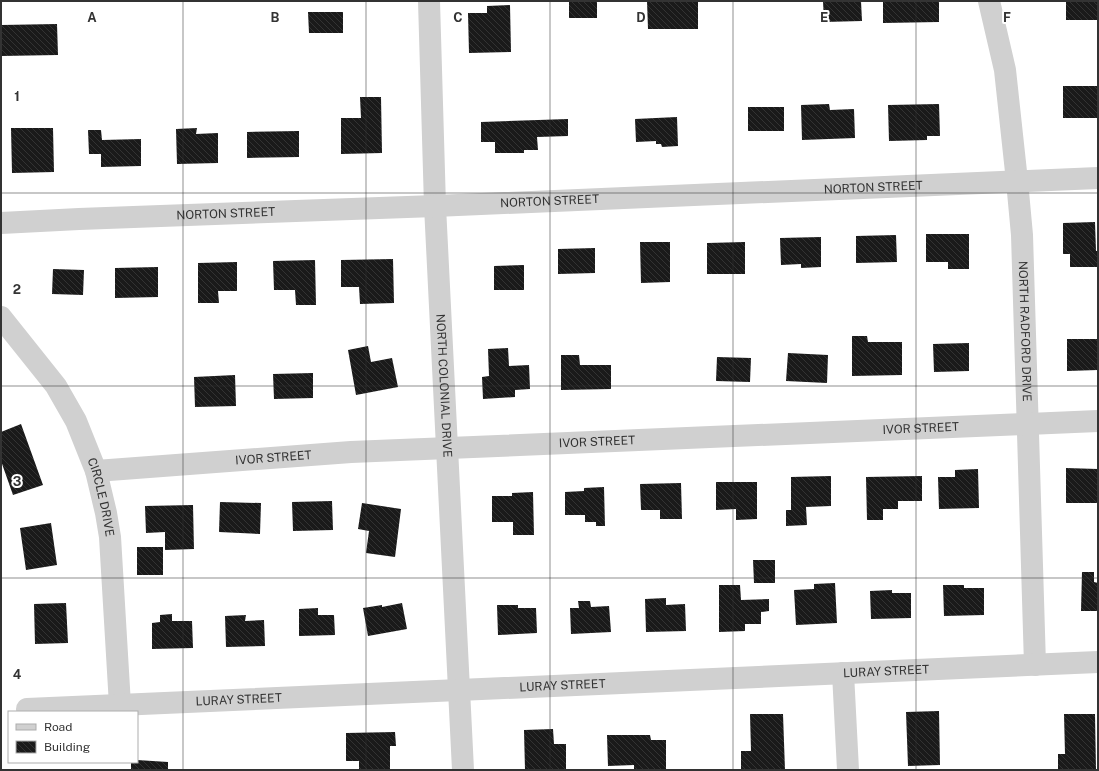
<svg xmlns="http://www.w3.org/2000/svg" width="1099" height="771" font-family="'Public Sans',sans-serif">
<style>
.building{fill:url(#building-back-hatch)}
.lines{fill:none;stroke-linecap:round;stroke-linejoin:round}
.street{stroke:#d0d0d0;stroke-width:22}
.grid{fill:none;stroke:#333;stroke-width:1;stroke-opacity:0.55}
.labels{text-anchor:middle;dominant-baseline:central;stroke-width:4;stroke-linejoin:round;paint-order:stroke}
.street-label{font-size:12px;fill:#333;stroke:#fff}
.grid-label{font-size:13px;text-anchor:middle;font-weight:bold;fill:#333;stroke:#fff;stroke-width:4;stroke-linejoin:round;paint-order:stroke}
</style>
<defs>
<pattern id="building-back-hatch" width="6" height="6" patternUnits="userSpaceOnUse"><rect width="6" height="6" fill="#1a1a1a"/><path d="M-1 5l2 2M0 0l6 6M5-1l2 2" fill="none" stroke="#333"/></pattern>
</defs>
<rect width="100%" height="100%" fill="#fff"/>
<path class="building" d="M569 1H597V18H569Z
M647 1H698V29H648Z
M823 1H861L862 21 824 22Z
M883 1H939V22L883 23Z
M1066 1H1098V20H1066Z
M510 5 511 52 469 53 468 13H487V6Z
M308 12H343V33H309Z
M57 24 58 55 1 56V25Z
M1063 86H1098V118H1063Z
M360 97H381L382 153 341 154V118H361Z
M829 104 830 110 854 109 855 138 802 140 801 105Z
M939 104 940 136H927V140L889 141 888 105Z
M748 107H784V131H748Z
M677 117 678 146 662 147 661 144H656V141L636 142 635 119Z
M568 119V136L537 137 538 150H524V153H495V142H481V122Z
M11 128H53L54 172 12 173Z
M197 128 196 134 218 133V163L177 164 176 129Z
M88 130H101L102 140 141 139V166L101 167V154H89Z
M299 131V157L247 158V132Z
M1095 222 1096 251H1098V267H1070V254H1063V223Z
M926 234H969V269H948V262H926Z
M896 235 897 262 856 263V236Z
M821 237V267L801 268V264L781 265 780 238Z
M640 242H670V282L641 283Z
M745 242V274H707V243Z
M595 248V273L558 274V249Z
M393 259 394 303 360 304 359 287H341V260Z
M315 260 316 305H296L295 290H274L273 261Z
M237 262V291H218L219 303H198V263Z
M524 265V290H494V266Z
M158 267V297L115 298V268Z
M53 269 84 270 83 295 52 294Z
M852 336H867L868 342H902V375L852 376Z
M1067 339H1098V370L1067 371Z
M969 343V371L934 372 933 344Z
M368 346 371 362 392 358 398 387 356 395 348 350Z
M508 348 509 366 529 365 530 389 515 390V397L483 399 482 377 489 376 488 349Z
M788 353 828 355 827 383 786 381Z
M561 355H579L580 365H611V389L561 390Z
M717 357 751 358 750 382 716 381Z
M313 373V398L274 399 273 374Z
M235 375 236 406 195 407 194 377Z
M21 424 43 485 13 495 1 461V432Z
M1066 468 1098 469V503H1066Z
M978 469 979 508 939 509 938 477H955V470Z
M831 476V506L806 507 807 525 786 526V510H791V477Z
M922 476V501H898V509H883V520H867L866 477Z
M716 482H757V519L736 520V509L716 510Z
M681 483 682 519H660V510H641L640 484Z
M604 487 605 526H596V522H585V515H565V492L584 491V488Z
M533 492 534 535H513V522H492V496H512V493Z
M332 501 333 530 293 531 292 502Z
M220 502 261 503 260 534 219 532Z
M362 503 401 509 395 557 366 553 369 531 358 529Z
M193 505 194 549 165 550V532L146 533 145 506Z
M51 523 57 565 26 570 20 528Z
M137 547H163V575H137Z
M753 560H775V583H754Z
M1082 572H1094V582L1098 583V611H1081Z
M835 583 837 623 796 625 794 590 814 589V584Z
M719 585H740L741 600 769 599V611L761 612V624H745V631L719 632Z
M943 585H964V588H984V615L944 616Z
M892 590V593H911V618L871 619 870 591Z
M666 598V605L685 604 686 631 646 632 645 599Z
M578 601H590L591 607 609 606 611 632 571 634 570 608H579Z
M66 603 68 643 35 644 34 604Z
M402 603 407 629 368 636 363 608 382 605V607Z
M497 605H518V608H536L537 633 498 635Z
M318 608V615H334L335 635 299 636V609Z
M172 614V621H192L193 648 152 649V623L160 622V615Z
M246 615 245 621 264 620 265 646 226 647 225 616Z
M939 711 940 765 908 766 906 712Z
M750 714H783L785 770H741V751H751Z
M1064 714H1095L1096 770H1058V754H1065Z
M553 729 554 744H566V769L525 770 524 730Z
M395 732 396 746H390V770H359V761H346V733Z
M607 735H650L651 740H666V770H634V765L608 766Z
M137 760 168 762V770H131V762H137Z"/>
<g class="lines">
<g class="street">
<path id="s1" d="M429 1 435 206 463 770"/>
<path id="s2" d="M989 1 1005 70 1017 181 1022 235 1035 665"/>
<path id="s3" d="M1 223 79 219 435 206 1098 178"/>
<path id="s4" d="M1 317 56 386 76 421 96 471 106 513 110 537 120 705"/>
<path id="s5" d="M96 471 351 452 1098 421"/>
<path d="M843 673 848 770"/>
<path id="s6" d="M27 709 1098 662"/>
</g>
</g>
<path class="grid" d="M183 1V770M366 1V770M550 1V770M733 1V770M916 1V770M1 193H1098M1 386H1098M1 578H1098"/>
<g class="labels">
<g class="street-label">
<text stroke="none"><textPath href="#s3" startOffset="873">NORTON STREET</textPath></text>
<text stroke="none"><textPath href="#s3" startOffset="549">NORTON STREET</textPath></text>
<text stroke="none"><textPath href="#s3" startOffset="225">NORTON STREET</textPath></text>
<text stroke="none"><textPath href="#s2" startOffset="333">NORTH RADFORD DRIVE</textPath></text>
<text stroke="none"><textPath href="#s1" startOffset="385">NORTH COLONIAL DRIVE</textPath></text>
<text stroke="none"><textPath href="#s5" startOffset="826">IVOR STREET</textPath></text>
<text stroke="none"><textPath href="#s5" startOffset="502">IVOR STREET</textPath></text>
<text stroke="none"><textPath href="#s5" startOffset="178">IVOR STREET</textPath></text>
<text stroke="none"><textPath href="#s4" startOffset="209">CIRCLE DRIVE</textPath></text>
<text stroke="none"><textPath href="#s6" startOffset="860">LURAY STREET</textPath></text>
<text stroke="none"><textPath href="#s6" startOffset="536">LURAY STREET</textPath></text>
<text stroke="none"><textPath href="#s6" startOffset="212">LURAY STREET</textPath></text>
</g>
</g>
<g class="grid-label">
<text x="92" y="22">A</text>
<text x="275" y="22">B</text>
<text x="458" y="22">C</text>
<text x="641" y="22">D</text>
<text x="824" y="22">E</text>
<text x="1007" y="22">F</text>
<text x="17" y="101">1</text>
<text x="17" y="294">2</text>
<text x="17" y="486">3</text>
<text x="17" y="679">4</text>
</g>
<rect width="1099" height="771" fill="none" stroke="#333333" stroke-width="4"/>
<rect x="8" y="711" width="130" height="52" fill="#ffffff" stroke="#adadad"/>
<rect x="16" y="724" width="20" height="6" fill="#d0d0d0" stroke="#adadad"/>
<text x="44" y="731" font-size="12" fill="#333333">Road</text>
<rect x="16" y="741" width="20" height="12" fill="url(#building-back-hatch)" stroke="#adadad"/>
<text x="44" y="751" font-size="12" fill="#333333">Building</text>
</svg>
